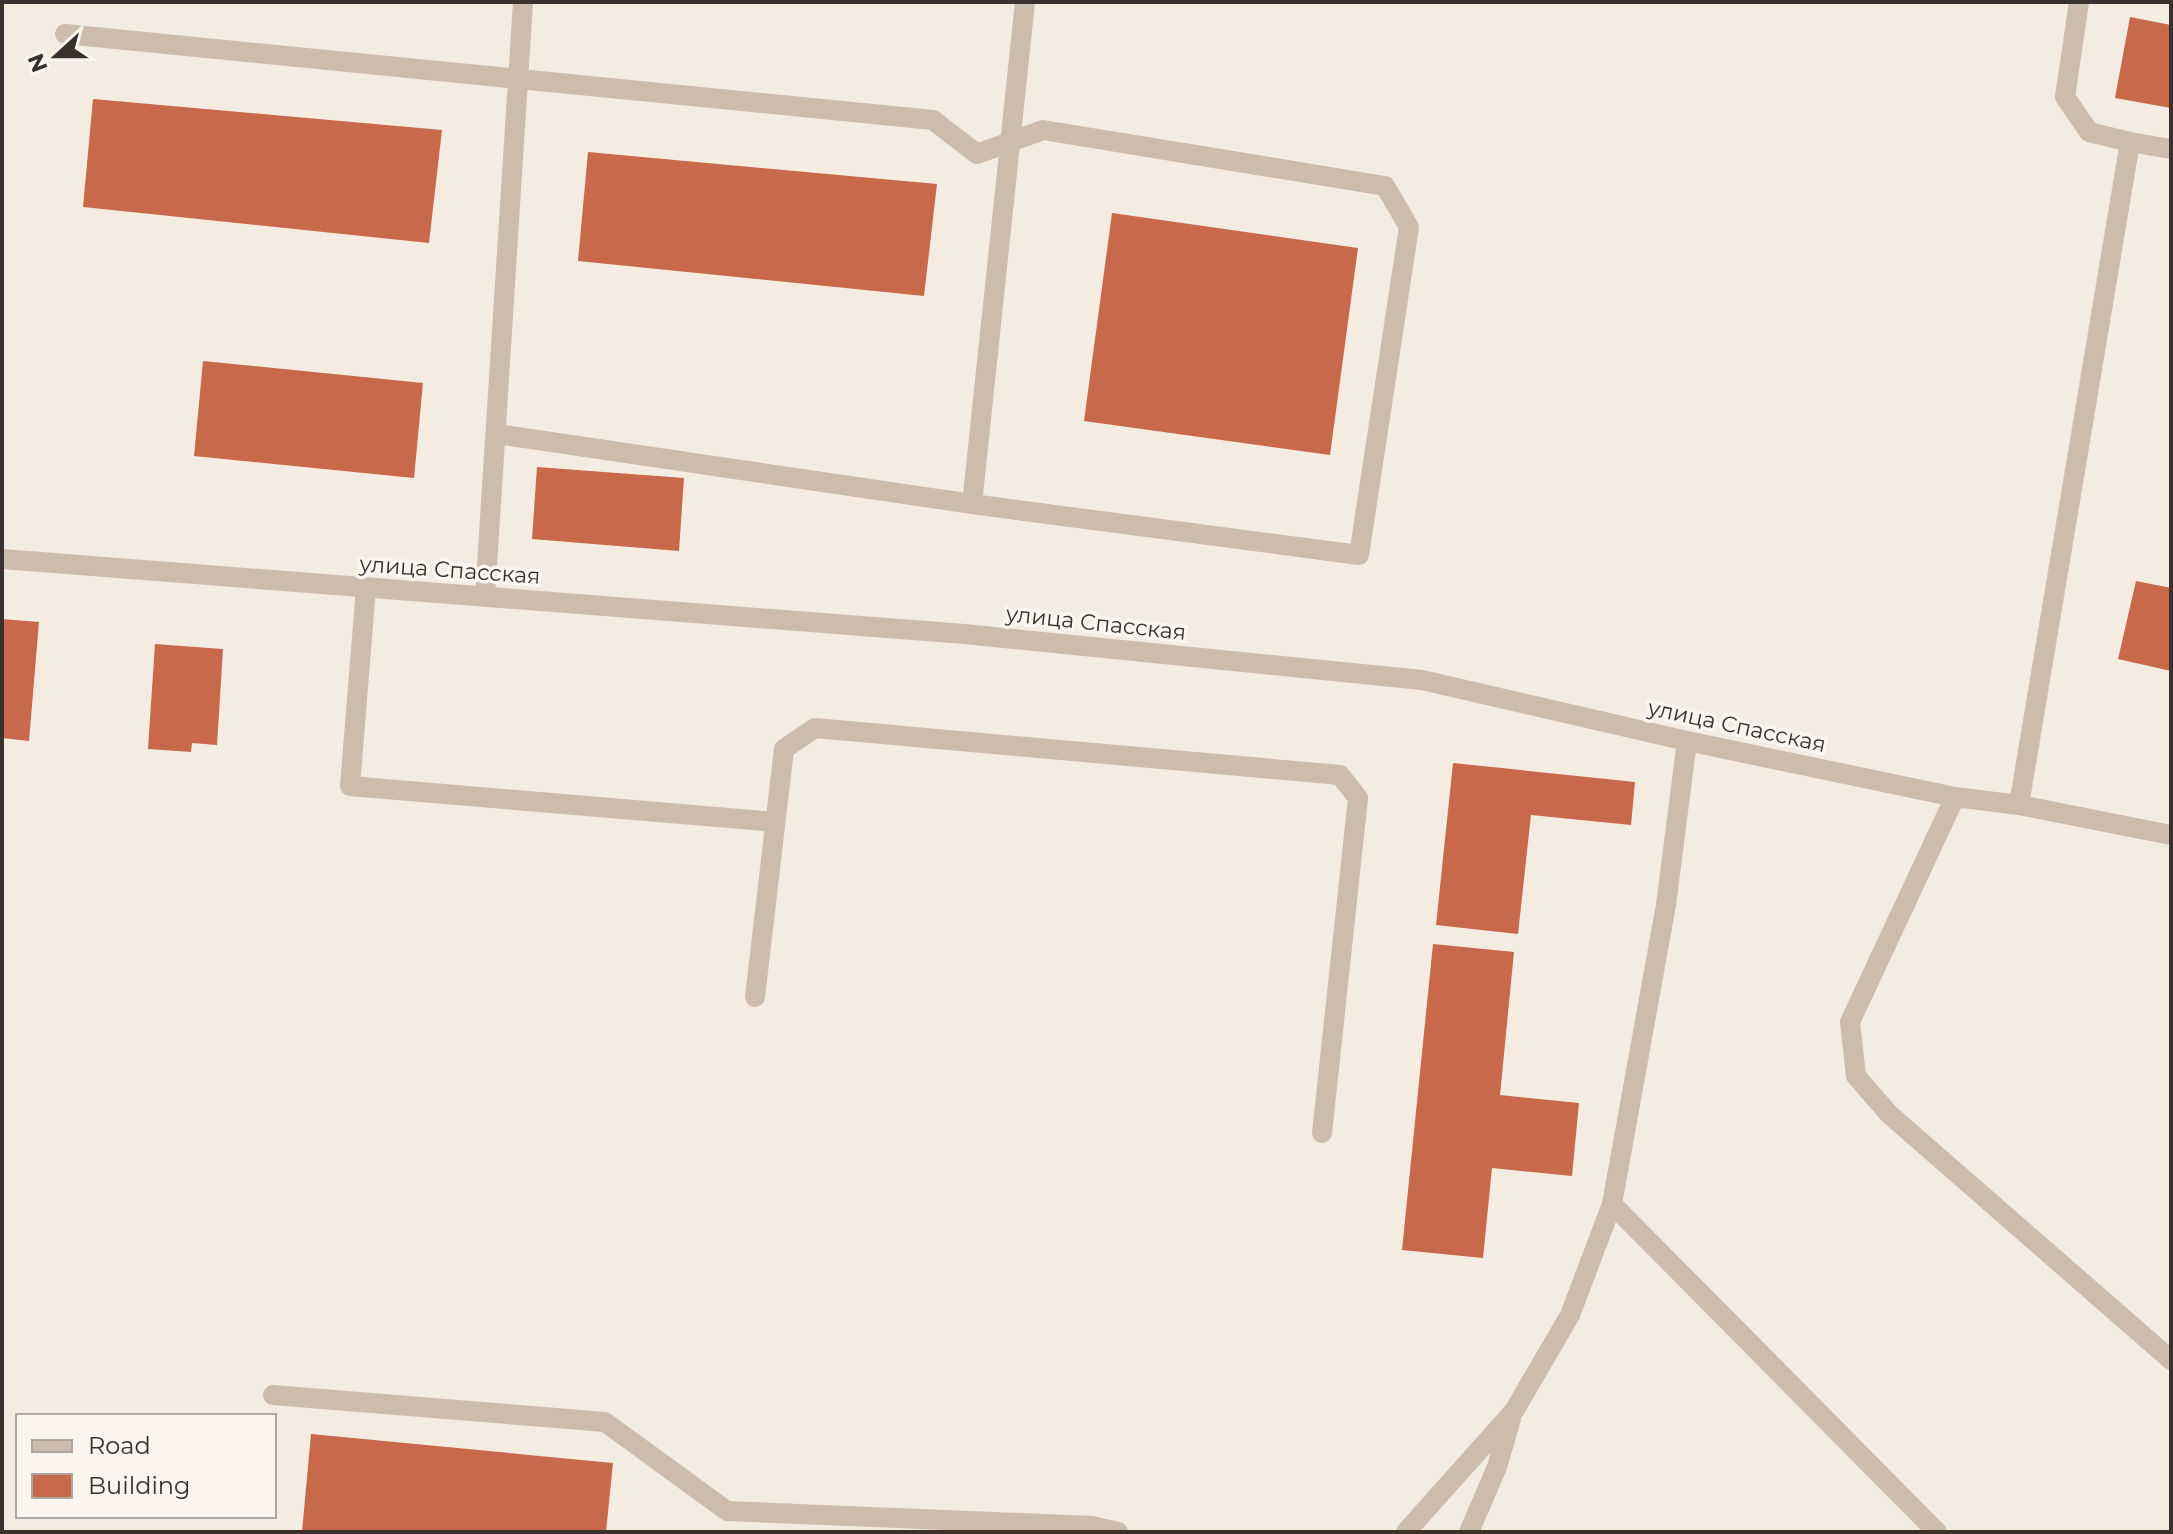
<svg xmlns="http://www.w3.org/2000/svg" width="2173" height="1534" font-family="Montserrat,sans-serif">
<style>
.building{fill:#c8694b}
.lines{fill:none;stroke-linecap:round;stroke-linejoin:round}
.minor{stroke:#cdbbac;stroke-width:20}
.labels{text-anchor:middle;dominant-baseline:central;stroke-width:7;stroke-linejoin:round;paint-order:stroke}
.street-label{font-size:22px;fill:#3b302b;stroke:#fbf5ee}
</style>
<rect width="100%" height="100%" fill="#f4ebe1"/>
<path class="building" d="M2130 17 2171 25V108L2115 98Z
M93 99 442 130 429 243 83 207Z
M588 152 937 184 924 296 578 261Z
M1112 213 1358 248 1330 455 1084 421Z
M203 361 423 383 414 478 194 456Z
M537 467 684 478 679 551 532 539Z
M2136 581 2171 588V671L2118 659Z
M2 619 39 622 29 741 2 738Z
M155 644 223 649 217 745 192 743 191 752 148 749Z
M1453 763 1635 782 1631 825 1531 815 1518 934 1436 925Z
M1433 944 1514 952 1500 1095 1579 1103 1572 1176 1492 1168 1483 1258 1402 1250Z
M311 1434 613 1463 606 1532H302Z"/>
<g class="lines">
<path class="minor" d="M65 34 933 120 977 154 1043 130 1385 186 1409 227 1359 555 972 504 497 434
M2130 142 2171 149
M972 504 1025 2
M2 559 964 634 1422 680 1687 741 1955 797 2019 805 2171 835
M366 588 350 786 775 822
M485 597 523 2
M1955 797 1850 1022 1856 1076 1889 1114 2171 1360
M2019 805 2130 142 2089 132 2065 97 2079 2
M755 997 784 749 815 728 1340 775 1358 798 1322 1133
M1612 1204 1937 1532
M273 1395 605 1422 727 1511 1092 1526 1118 1532
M1406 1532 1514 1411 1570 1315 1612 1204 1666 905 1687 741
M1469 1532 1497 1467 1511 1419"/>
</g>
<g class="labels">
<g class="street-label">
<text transform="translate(450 570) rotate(4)">улица Спасская</text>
<text transform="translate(1096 623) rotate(6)">улица Спасская</text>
<text transform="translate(1737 726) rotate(12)">улица Спасская</text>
</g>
</g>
<rect width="2173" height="1534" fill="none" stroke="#3b302b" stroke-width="8"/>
<rect x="16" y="1414" width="260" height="104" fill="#fbf5ee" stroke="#aea6a0" stroke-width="2"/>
<rect x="32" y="1440" width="40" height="12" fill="#cdbbac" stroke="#aea6a0" stroke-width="2"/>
<text x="88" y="1454" font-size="24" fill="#3b302b">Road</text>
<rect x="32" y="1474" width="40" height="24" fill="#c8694b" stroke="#aea6a0" stroke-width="2"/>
<text x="88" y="1494" font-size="24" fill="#3b302b">Building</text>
<g transform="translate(56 56) rotate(249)" stroke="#fbf5ee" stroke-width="6" paint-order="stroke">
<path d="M0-6L14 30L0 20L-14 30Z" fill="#3b302b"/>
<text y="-12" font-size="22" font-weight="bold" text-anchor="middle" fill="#3b302b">N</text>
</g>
</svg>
